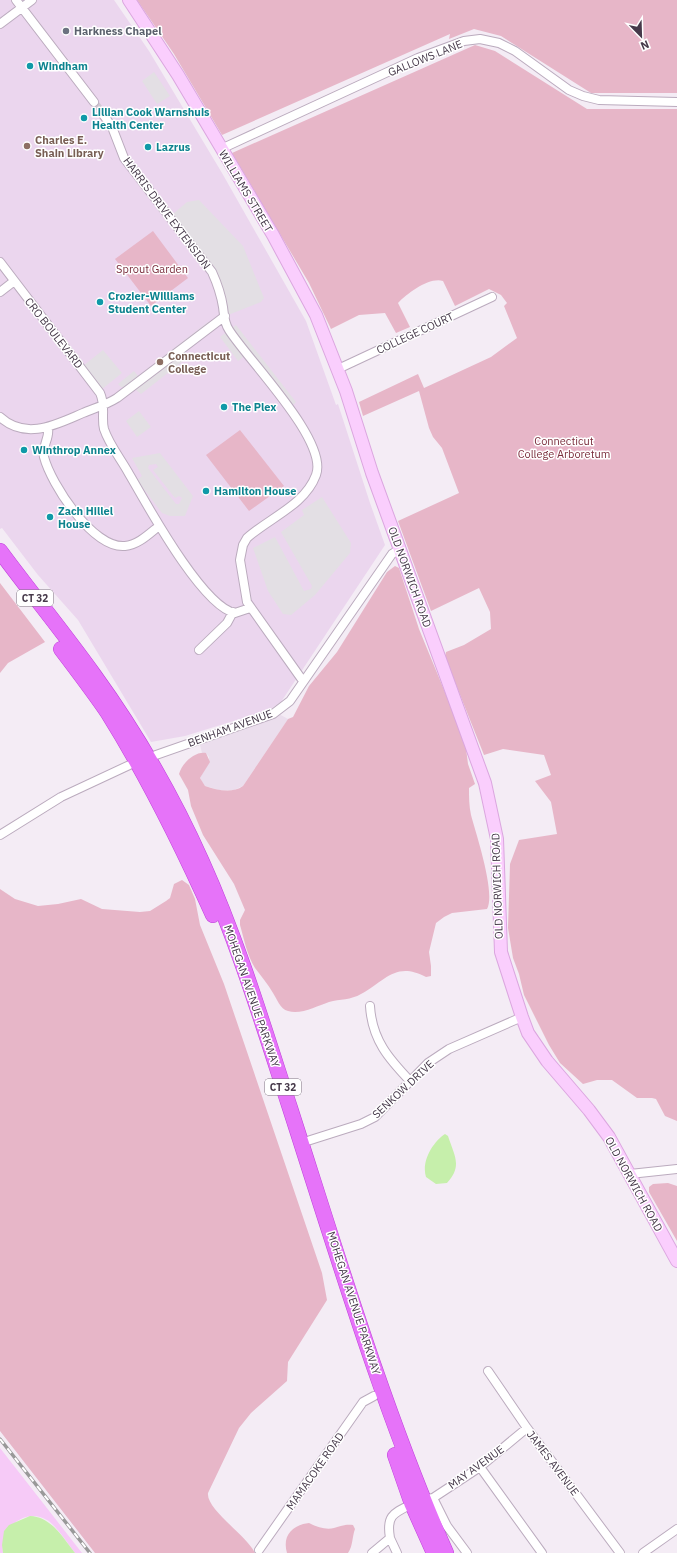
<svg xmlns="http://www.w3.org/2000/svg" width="677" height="1553" font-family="'IBM Plex Sans',sans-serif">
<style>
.residential{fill:#ebdeed}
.education{fill:#ebd6ee}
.green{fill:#e7b6c8}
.sand{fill:#f6caf7}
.parking{fill:#e3dfe4;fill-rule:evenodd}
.water{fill:#c6efab}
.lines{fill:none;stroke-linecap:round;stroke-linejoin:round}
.street-tunnel{stroke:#d1c8d3;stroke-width:8;stroke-dasharray:8 4;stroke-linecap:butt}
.street-casing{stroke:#bbabbe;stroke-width:10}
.secondary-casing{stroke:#dba6df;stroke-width:14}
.highway-casing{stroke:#be42d9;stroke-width:16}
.street{stroke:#fff;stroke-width:8}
.secondary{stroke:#facefd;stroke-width:12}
.highway{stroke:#e673f9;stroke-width:15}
.rail-casing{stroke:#999;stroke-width:3.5}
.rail{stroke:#fff;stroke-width:2;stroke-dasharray:6;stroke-linecap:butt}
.worship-dot{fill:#6b7280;stroke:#fff;stroke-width:1.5}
.culture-dot{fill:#0f9aa8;stroke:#fff;stroke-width:1.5}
.education-dot{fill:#8d6e63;stroke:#fff;stroke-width:1.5}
.labels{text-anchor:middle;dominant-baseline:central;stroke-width:3;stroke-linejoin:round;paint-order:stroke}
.shield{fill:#fff;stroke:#7e7480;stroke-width:1}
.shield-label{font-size:10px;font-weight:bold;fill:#46394a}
.worship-label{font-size:11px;font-weight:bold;fill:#5b616d;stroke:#fff;text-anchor:start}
.street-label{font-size:11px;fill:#46394a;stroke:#fff}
.culture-label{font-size:11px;font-weight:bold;fill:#0d838f;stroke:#fff;text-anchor:start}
.education-label{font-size:11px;font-weight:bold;fill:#785e54;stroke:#fff;text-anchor:start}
.park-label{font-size:11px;fill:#7a2d3c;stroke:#fff}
</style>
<rect width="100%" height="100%" fill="#f4ecf5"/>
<path class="residential" d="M279 714 288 719 243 786 234 790H219L205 786 202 782 200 778 209 762V757L206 753H202L200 745 246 729Z"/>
<path class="education" d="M0 0H114L149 51 222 173 306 321 336 405 338 404 370 503 385 545 281 702 269 710 185 736 151 742 78 620 38 575 2 528 0 529Z"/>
<path class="green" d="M137 0H677V93H591L501 36 474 29 449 39 450 34 222 135 174 54Z
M475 45 495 51 587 109H677V1121L665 1116 656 1099 652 1098H637L612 1080H597L583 1084 560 1063 549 1045 524 995 519 974 513 958 508 928 510 864 519 840 557 834 551 802 535 781 551 775 544 755 503 749 484 755 445 657 446 652 464 645 491 629 490 612 479 588 431 611 398 521 459 493 442 448 433 437 429 428 419 391 363 416 359 402 418 374 424 388 491 357 517 338 504 306 507 303 501 295 489 289 455 306 443 281C429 277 408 293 398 303L410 327 396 333 385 313 359 315 331 329 309 283 232 153Z
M153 231 188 278 151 306 115 259Z
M240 430 284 486 249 511 206 455Z
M395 566 399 568 419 629 465 741 468 764 475 784 469 788C469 797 469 806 471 815 476 834 496 893 487 909L452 913 444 917 436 923 429 952 431 966V976L426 977C396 961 386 980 361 994 351 1000 340 999 329 1002 317 1006 301 1015 288 1011 280 1009 277 999 273 993 268 984 261 976 255 968 247 955 244 939 240 925V920L245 910 234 884 203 835 191 806 188 790 179 774C182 763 195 751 206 753L210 762 200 778 205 786C217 790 232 794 243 786L288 719 293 717 309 686 337 652 387 572Z
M0 583 45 642 8 663 0 673Z
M182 880 189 885 195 899 200 925 224 984 322 1273 327 1300 288 1362 287 1381 251 1413 239 1428 208 1493C206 1509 247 1536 255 1553H95L0 1431V889L15 899 38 906 58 904 81 899 102 909 140 912 150 911 166 901 170 898 174 884Z
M668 1183 677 1186V1241L649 1192V1187L653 1184Z
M309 1523C316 1527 326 1530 334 1528 341 1526 346 1524 353 1525L355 1529C352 1537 353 1546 348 1553H287C282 1536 292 1525 309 1523Z"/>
<path class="sand" d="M0 1448 82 1553H75C68 1544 56 1525 47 1520 26 1507 0 1527 3 1553H0Z"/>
<path class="parking" d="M154 72 170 96 157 104 142 81Z
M199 200 243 246 264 298 261 302 228 315 219 279 214 267 173 214 187 202Z
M208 322 213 328 183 352 187 358 141 394 136 390 121 387 118 384 134 371 138 376Z
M236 325 296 402 290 408 247 354 238 361 220 337Z
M103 350 122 373 101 390 83 366Z
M139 411 151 427 137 437 126 421Z
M160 453 193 496 185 516H170L162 513 137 480 142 476 132 458ZM156 464 158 467 153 470 175 498 179 496 182 498 179 504H176L148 468 149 465Z
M322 497 351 543 350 553 315 595 291 615 283 614 268 591 253 548 275 537 304 591 311 589 312 586 281 532 304 515 302 510Z"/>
<path class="water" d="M445 1134 448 1136C454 1155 463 1166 447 1183L436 1184 426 1177C421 1161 433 1142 445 1134Z
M30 1516C52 1517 63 1538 75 1553H3L2 1545 4 1531 9 1525Z"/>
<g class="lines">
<path class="street-tunnel" d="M94 102 102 113"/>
<defs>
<path id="street" d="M16 0 94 102
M0 24 32 0
M102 113 112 127 124 158 212 272C217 283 221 294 223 307 224 314 224 323 229 330 247 359 329 441 316 475 305 505 269 518 247 538L243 545 240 560 247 602 303 681
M221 149 418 58 464 41 480 39 499 43 515 51 569 90 583 96 599 100 677 102
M0 262 100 393C106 406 101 417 104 429 109 444 120 458 128 472 145 501 202 607 235 613L250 608
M0 292 13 282
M338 369 492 297
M0 417C26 441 57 424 83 413 95 408 106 405 117 398L225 316
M48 428C50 439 41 447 44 457 51 484 93 549 125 546 138 545 149 534 159 526
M199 650 227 623 233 612
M0 835 61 797 136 762 273 714 290 701 392 554 400 549
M370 1006C372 1040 389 1059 411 1082
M301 1143 361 1124 375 1117 428 1063 449 1049 522 1017
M630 1174 677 1169
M488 1371 527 1428 620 1553
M480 1467 542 1553
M433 1498 447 1526 467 1553
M423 1500 433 1498 480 1467 527 1428
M390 1538 397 1553
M259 1550 363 1402 374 1396
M372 1553 390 1538C386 1515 394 1513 412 1504
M643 1553 677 1529"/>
<path id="secondary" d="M129 0 178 75 273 235 316 315 346 391 372 473 485 783 497 839 501 952 522 1017 528 1033 547 1061 589 1110 609 1137 677 1261"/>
<path id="highway" d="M0 551C31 593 64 633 94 675 136 733 173 797 202 862 238 942 263 1025 290 1108 338 1257 383 1409 446 1553
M61 649C77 670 93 691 108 713 148 777 182 846 213 915
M395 1455 412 1504 434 1553"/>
</defs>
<use href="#street" class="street-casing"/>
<use href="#secondary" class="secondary-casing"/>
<use href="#highway" class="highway-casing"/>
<use href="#street" class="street"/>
<use href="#secondary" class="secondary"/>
<use href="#highway" class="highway"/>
<defs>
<path id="rail" d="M0 1439 90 1553"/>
</defs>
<use href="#rail" class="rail-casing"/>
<use href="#rail" class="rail"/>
</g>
<circle class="worship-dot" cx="66" cy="31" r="4"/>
<g class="culture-dot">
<circle cx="30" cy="66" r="4"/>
<circle cx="84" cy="118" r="4"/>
<circle cx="148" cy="147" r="4"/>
<circle cx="100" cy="302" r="4"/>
<circle cx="224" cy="407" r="4"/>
<circle cx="24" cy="450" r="4"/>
<circle cx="206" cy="491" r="4"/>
<circle cx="50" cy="517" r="4"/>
</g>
<g class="education-dot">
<circle cx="27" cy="146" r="4"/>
<circle cx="160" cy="362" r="4"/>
</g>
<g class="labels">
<g class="shield">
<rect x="17" y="590" width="36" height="16" rx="3"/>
<rect x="265" y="1079" width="36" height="16" rx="3"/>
</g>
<g class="shield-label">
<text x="35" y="598">CT 32</text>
<text x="283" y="1087">CT 32</text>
</g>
<g class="worship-label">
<text x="74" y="31">Harkness Chapel</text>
</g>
<g class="street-label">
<text transform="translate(425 58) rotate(-22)">GALLOWS LANE</text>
<text transform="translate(246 191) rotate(59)">WILLIAMS STREET</text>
<text transform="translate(167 213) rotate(53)">HARRIS DRIVE EXTENSION</text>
<text transform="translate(54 333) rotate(52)">CRO BOULEVARD</text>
<text transform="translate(415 333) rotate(-25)">COLLEGE COURT</text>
<text transform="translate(410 577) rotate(70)">OLD NORWICH ROAD</text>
<text transform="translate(230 728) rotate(-20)">BENHAM AVENUE</text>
<text transform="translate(497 886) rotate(-92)">OLD NORWICH ROAD</text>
<text transform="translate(252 996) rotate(71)">MOHEGAN AVENUE PARKWAY</text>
<text transform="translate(403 1089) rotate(-43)">SENKOW DRIVE</text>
<text transform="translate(634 1184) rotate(61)">OLD NORWICH ROAD</text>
<text transform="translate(354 1303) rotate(72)">MOHEGAN AVENUE PARKWAY</text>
<text transform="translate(553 1463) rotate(53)">JAMES AVENUE</text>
<text transform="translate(476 1467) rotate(-36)">MAY AVENUE</text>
<text transform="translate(315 1471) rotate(-55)">MAMACOKE ROAD</text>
</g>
<g class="culture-label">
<text x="38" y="66">Windham</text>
<text x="92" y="112">Lillian Cook Warnshuis<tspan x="92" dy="13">Health Center</tspan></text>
<text x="156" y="147">Lazrus</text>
<text x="108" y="296">Crozier-Williams<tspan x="108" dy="13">Student Center</tspan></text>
<text x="232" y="407">The Plex</text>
<text x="32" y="450">Winthrop Annex</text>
<text x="214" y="491">Hamilton House</text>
<text x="58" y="511">Zach Hillel<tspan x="58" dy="13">House</tspan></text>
</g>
<g class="education-label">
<text x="35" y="140">Charles E.<tspan x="35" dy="13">Shain Library</tspan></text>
<text x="168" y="356">Connecticut<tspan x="168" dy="13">College</tspan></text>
</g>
<g class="park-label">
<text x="152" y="269">Sprout Garden</text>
<text x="564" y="441">Connecticut<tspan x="564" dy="13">College Arboretum</tspan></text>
</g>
</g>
<g transform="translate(641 36) rotate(157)" stroke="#ffffff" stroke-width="3" paint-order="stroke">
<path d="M0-3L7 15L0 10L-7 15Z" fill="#46394a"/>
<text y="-6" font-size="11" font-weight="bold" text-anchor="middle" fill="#46394a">N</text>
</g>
</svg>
